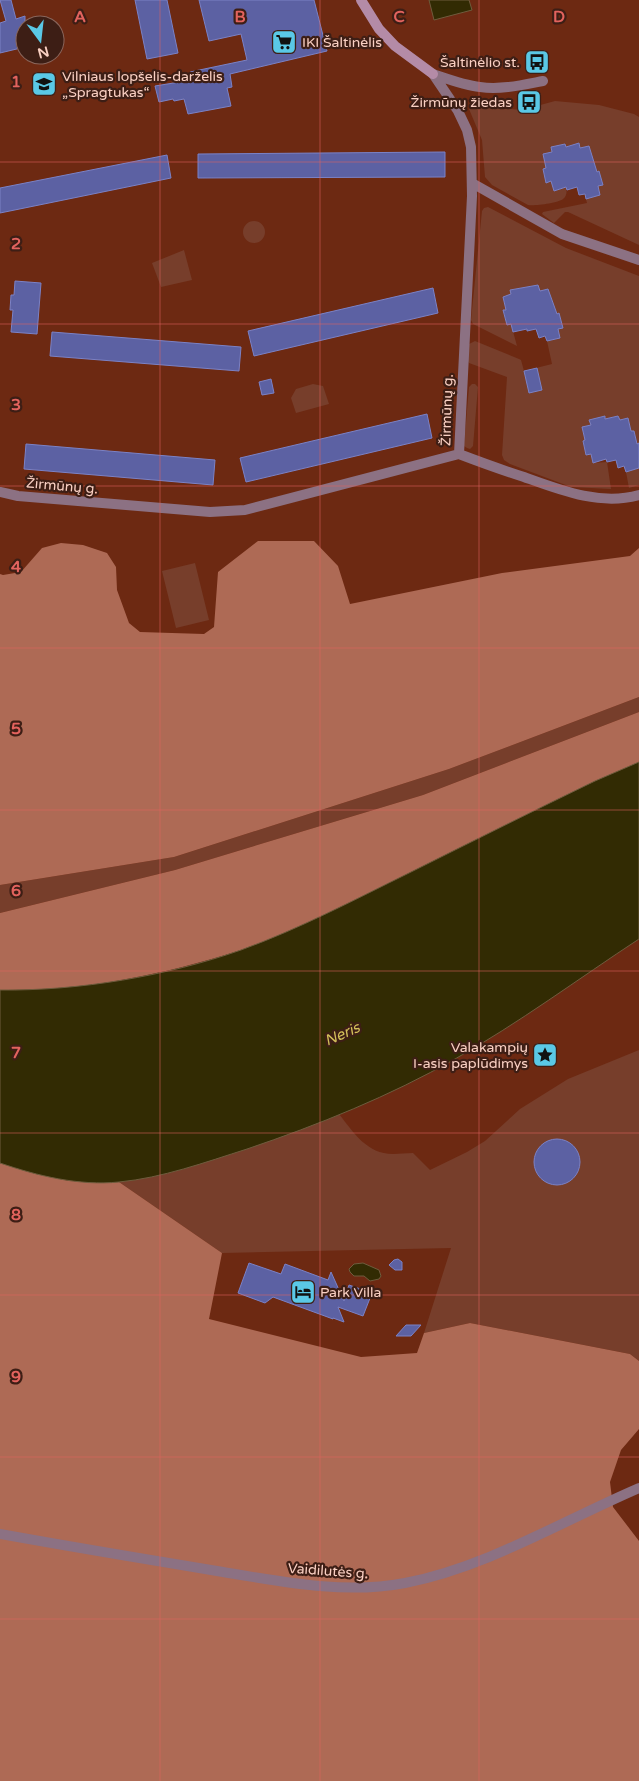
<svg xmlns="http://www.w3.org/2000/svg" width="639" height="1781" font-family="'Varela Round',sans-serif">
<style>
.green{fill:#773e2b}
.forest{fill:#ae6a55}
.water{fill:#322b03;stroke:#6e5c3d}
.building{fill:#5c61a3;stroke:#7b82c6}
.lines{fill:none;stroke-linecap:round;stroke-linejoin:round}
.minor{stroke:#8c7183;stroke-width:10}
.secondary{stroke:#b48ba7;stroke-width:10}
.grid{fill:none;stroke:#e3635e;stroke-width:1;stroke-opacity:0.55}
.labels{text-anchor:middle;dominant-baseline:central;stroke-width:4.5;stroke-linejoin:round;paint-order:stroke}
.poi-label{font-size:14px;fill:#fad0c3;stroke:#3d1e15;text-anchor:start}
.street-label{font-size:14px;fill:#fad0c3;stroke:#3d1e15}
.water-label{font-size:15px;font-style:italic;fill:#d3bf5a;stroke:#3d1e15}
.grid-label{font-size:16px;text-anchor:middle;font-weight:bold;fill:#e3635e;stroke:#3d1e15;stroke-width:4.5;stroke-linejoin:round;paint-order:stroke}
</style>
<rect width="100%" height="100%" fill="#6d2912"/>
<path class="green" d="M555 101 599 105 634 114 639 117V245L568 212H565L554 223 542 214 543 212 587 203 586 199 600 195 598 186 603 184 599 171 597 172 588 146 580 148 579 143 566 147 565 144 551 147 552 152 546 168 543 169 546 182 551 181 554 191 566 187C567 191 567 196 563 199 558 203 535 206 528 205L492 185 485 177 482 140 469 109 476 106 522 110Z
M488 207 566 248 639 276V443L637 444 634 431H631L628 418 620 420 618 416 605 419 604 416 590 420 591 425 582 427 585 440 583 441 586 455 591 454 593 463 607 462 611 489 571 487 510 464 504 460 502 455 507 377 469 363 467 359 469 344 475 341 519 359 521 360 524 371 552 364 547 341 560 338 558 329 563 327 559 314H557L548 289 540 291 538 285 510 290 511 294 503 297 506 310 503 311 507 324H511L517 346 473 324 471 320 482 211 484 208Z
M243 232a11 11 0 1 1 22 0a11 11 0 1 1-22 0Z
M184 250 192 280 161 287 152 263Z
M313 384 323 386 329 404 296 413 291 398 296 389Z
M472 384H475L478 387 473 446 470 449 467 448 464 446 469 387Z
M639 468V485L629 488 626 472Z
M195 563 209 620 176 628 162 571Z
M639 697V712L423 795 175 870 0 913V885L174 857 449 769Z
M639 1050V1361L630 1354 470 1323 424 1333 451 1248 222 1253 119 1182C195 1169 267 1142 339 1114 354 1133 367 1154 393 1154 400 1154 406 1153 413 1153L430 1170 467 1152 485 1141 520 1109 568 1079Z"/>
<path class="forest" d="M258 541H314L338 566 350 604 502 573 630 556 639 548V697L449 769 174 857 0 885V574L3 575 21 572 42 548 61 543 83 545 107 553 116 567 117 590 129 623 140 632 204 634 214 627 218 572Z
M639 712V762C554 800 470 843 387 884 338 908 290 934 238 951 162 975 80 992 0 990V913L175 870 423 795Z
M0 1163 43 1175 69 1181 119 1182 222 1253 209 1319 361 1357 417 1353 424 1333 470 1323 630 1354 639 1361V1429L621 1450 610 1482 613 1507 639 1541V1781H0Z"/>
<path class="water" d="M429 0H469L472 10 434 20Z
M639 762V939C578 979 519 1023 455 1059 390 1096 318 1125 247 1149 206 1162 162 1178 119 1182 79 1186 38 1176 0 1163V990C79 991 167 976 241 950 299 929 354 900 409 873 471 842 533 811 595 781Z
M363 1263 379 1270 381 1276 379 1279 370 1281 364 1276H354L350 1272 349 1269 354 1264Z"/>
<path class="building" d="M0 0H11L16 19 25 16V47L0 53V23L6 21Z
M135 0H167L178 53 147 59Z
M199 0H314L327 51 230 74 232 87 227 88 231 106 188 114 184 99 174 101 173 99 159 102 155 86 192 80 190 72 247 60 241 34 209 41Z
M579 143 580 148 589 146 597 172 599 171 603 185 598 186 600 195 586 199 585 194 579 195 577 187 567 190 566 187 554 191 551 181 546 183 543 169 546 168 543 154 552 152 551 147 565 144 566 147Z
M445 152V177L198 178V154Z
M167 155 171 178 0 213V188Z
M15 281 41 283 37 334 11 332 13 310H10L11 295H14Z
M538 285 540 291 548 289 557 314 559 313 563 328 558 329 560 338 547 341 545 336 539 338 536 329 527 331V329L513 332 511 324 507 325 503 310H506L503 297 511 294 510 290Z
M433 288 438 313 254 356 248 331Z
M52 332 241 347 239 371 50 356Z
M537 368 542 390 529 393 524 371Z
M271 379 274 393 262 395 259 382Z
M427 414 432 438 246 482 240 458Z
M605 416V419L618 416 620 420 628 418 631 431H634L637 444 639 443V468L626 472 624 466 618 468 616 460 607 462 606 459 593 463 591 454 586 455 583 441 585 440 582 427 591 425 589 420Z
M26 444 215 460 213 485 24 469Z
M534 1162a23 23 0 1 1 46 0a23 23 0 1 1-46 0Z
M398 1259 402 1262V1270H395L389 1265 394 1260Z
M249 1263 281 1274 285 1264 328 1280 331 1272 344 1301 349 1285 372 1293 363 1316 338 1307 344 1322 333 1318V1319L273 1297 265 1303 238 1293Z
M406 1325H421L411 1336H396Z"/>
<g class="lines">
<path class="minor" d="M433 74 458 111 467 130 471 147 472 196 459 454
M433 74C448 79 464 85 480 87 501 90 522 85 543 81
M472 183 562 234 639 260
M459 454C480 462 502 470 524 477 560 490 600 506 639 495
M0 492 18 496 210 512 245 510 459 454
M0 1534C72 1547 144 1559 217 1571 279 1581 342 1595 405 1583 487 1567 562 1521 639 1488"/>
<path class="secondary" d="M361 0 379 29 395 46 433 74"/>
</g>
<path class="grid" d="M160 0V1781M320 0V1781M479 0V1781M0 162H639M0 324H639M0 486H639M0 648H639M0 810H639M0 971H639M0 1133H639M0 1295H639M0 1457H639M0 1619H639"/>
<defs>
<symbol id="supermarket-square" viewBox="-11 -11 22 22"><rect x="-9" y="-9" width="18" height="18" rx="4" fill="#5ac8e6" stroke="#3d1e15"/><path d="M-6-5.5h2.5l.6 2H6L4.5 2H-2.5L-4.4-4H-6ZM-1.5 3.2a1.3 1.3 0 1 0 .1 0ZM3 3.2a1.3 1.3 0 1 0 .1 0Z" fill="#111"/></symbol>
<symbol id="bus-square" viewBox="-11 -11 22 22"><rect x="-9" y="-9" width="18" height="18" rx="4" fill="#5ac8e6" stroke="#3d1e15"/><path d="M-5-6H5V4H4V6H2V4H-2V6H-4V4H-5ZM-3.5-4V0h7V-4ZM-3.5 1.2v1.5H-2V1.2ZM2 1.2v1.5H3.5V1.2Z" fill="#111"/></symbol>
<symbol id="school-square" viewBox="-11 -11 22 22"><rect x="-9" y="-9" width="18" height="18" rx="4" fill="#5ac8e6" stroke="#3d1e15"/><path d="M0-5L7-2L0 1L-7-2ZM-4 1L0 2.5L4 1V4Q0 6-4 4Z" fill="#111"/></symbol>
<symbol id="sight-square" viewBox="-11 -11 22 22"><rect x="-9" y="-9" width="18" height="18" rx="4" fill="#5ac8e6" stroke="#3d1e15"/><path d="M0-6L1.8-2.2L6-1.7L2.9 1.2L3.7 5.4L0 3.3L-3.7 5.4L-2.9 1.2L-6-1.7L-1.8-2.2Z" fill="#111"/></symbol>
<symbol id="hotel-square" viewBox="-11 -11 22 22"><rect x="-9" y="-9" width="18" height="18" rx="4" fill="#5ac8e6" stroke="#3d1e15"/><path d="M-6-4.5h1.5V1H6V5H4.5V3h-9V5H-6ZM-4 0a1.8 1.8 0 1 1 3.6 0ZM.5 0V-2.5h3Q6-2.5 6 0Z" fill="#111"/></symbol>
</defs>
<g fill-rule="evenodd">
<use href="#supermarket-square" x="270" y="28" width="28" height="28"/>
<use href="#bus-square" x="523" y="48" width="28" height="28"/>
<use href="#school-square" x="30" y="70" width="28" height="28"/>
<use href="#bus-square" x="515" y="88" width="28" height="28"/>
<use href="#sight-square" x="531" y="1041" width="28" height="28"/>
<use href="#hotel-square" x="289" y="1278" width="28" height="28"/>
</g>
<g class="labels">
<g class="poi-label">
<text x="302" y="42">IKI Šaltinėlis</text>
<text x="520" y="62" text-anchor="end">Šaltinėlio st.</text>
<text x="62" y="76">Vilniaus lopšelis-darželis<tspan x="62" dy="16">„Spragtukas“</tspan></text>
<text x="512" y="102" text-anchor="end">Žirmūnų žiedas</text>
<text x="528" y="1047" text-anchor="end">Valakampių<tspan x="528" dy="16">I-asis paplūdimys</tspan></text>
<text x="320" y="1292">Park Villa</text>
</g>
<g class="street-label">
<text transform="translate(447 410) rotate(-88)">Žirmūnų g.</text>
<text transform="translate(62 486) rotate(5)">Žirmūnų g.</text>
<text transform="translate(328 1571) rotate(4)">Vaidilutės g.</text>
</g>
<g class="water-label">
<text transform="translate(342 1034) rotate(-24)">Neris</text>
</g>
</g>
<g class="grid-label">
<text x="80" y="22">A</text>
<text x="240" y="22">B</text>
<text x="399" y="22">C</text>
<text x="559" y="22">D</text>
<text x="16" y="87">1</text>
<text x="16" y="249">2</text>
<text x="16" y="410">3</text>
<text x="16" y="572">4</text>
<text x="16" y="734">5</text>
<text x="16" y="896">6</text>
<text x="16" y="1058">7</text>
<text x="16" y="1220">8</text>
<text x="16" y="1382">9</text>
</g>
<g transform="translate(40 40) rotate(165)"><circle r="24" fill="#3d1e15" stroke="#89655b"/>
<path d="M0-4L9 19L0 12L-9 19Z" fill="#5ac8e6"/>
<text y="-8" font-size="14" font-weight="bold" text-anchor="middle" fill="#fad0c3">N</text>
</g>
</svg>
